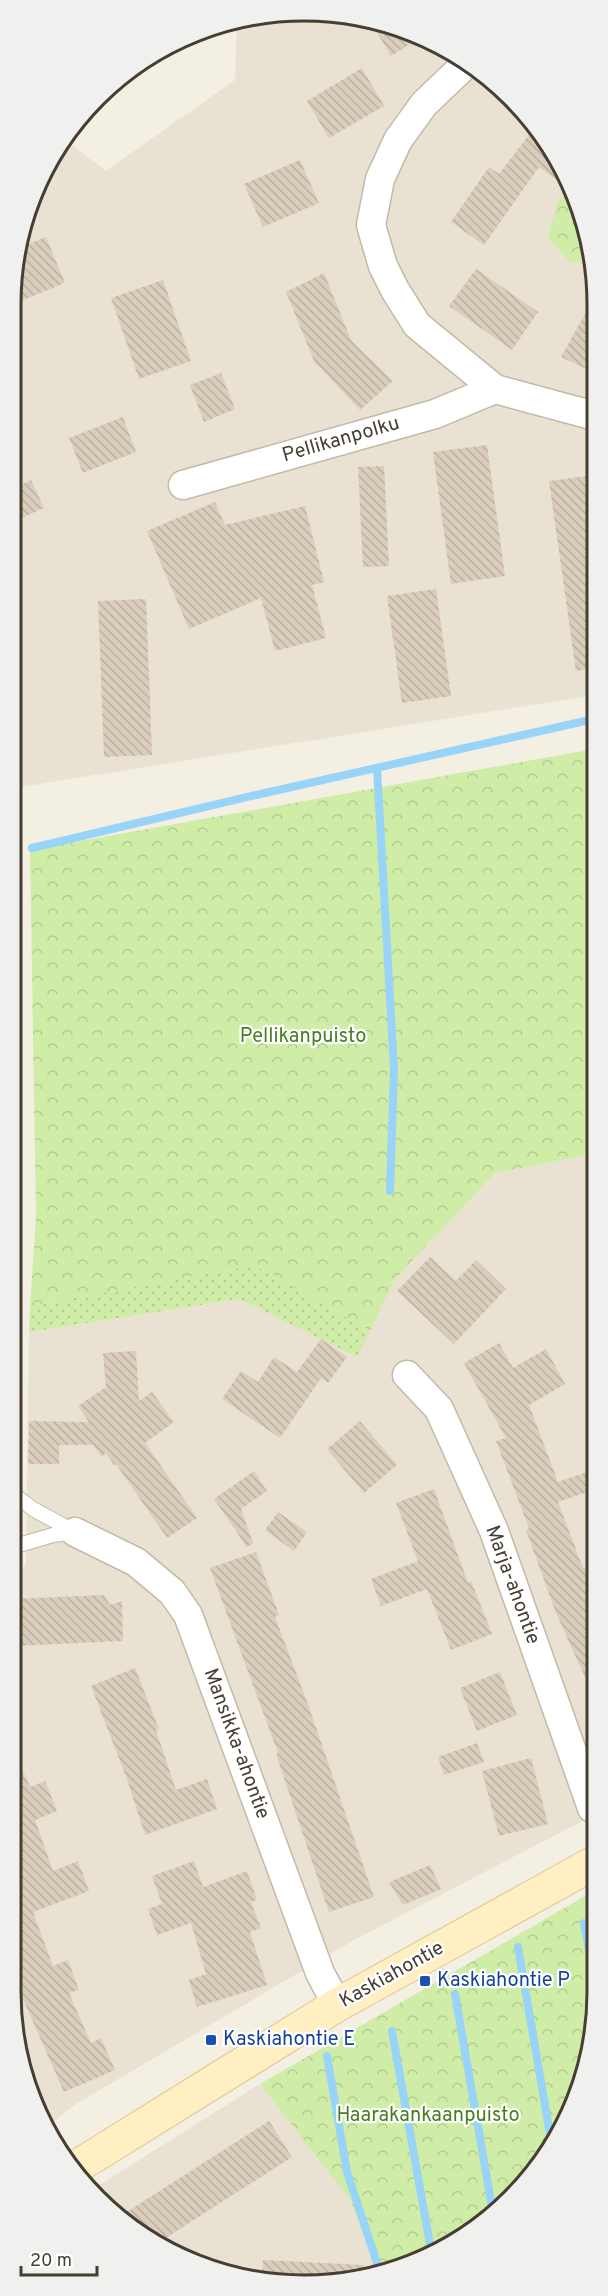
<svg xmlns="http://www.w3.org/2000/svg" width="608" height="2296" font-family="Overpass,sans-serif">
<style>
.residential{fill:#e9e1d1}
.grass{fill:url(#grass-dots)}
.forest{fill:url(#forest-crowns)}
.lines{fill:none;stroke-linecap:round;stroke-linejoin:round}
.stream{stroke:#98d3f8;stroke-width:8}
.building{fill:url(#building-back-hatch)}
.lane-casing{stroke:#c3b9a8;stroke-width:16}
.street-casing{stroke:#c3b9a8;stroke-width:31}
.secondary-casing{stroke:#dcc68f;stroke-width:35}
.lane{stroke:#fff;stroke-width:14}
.street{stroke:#fff;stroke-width:28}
.secondary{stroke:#ffefc2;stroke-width:33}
.transit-dot{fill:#1a4fb4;stroke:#fff;stroke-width:2}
.labels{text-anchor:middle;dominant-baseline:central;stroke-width:4.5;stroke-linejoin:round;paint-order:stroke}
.street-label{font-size:20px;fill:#473e33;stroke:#fff}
.park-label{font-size:20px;fill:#467f20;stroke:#fff}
.transit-label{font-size:20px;fill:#164399;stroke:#fff;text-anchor:start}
.rim{fill:none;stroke:#473e33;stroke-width:3}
</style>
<defs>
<pattern id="grass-dots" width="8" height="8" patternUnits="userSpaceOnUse" patternTransform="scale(1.5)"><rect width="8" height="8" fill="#cfeda7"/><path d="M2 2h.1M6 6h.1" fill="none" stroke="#b3cc90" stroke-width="1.8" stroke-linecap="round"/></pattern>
<pattern id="forest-crowns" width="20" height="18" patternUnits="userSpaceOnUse" patternTransform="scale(1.5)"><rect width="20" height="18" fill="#cfeda7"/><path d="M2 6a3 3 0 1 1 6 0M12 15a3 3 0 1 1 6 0" fill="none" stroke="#b3cc90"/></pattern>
<pattern id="building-back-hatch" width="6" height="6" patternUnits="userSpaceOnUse" patternTransform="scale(1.5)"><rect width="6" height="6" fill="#dacdbb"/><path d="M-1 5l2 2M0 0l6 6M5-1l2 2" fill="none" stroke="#bcb1a1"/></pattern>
</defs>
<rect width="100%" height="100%" fill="#f4efe3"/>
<path class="residential" d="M246 16H361L450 50 524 110 575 191 559 199 571 263 593 259 595 266 594 695 14 788 16 247 54 155 70 144 106 171 235 80 237 20Z
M593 1154 592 1816 356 1939 76 2104 47 2127 33 2104 11 1992 12 1573 26 1565 29 1332 239 1299 357 1356 395 1279 495 1173Z
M260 2084 352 2201 378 2276 284 2285 175 2255 90 2191Z"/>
<path class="grass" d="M255 1265 370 1331 357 1357 239 1299 29 1332 30 1306Z"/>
<path class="forest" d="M575 191 593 259 571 263 548 238 559 199Z
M594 749 593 1154 495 1173 395 1279 370 1331 255 1265 30 1306 36 1217 30 850Z
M592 1892V2049L558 2139 482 2225 378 2276 351 2201 260 2084Z"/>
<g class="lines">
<path class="stream" d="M377 768 394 1069 390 1191
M32 848 256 795 594 719
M584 1923 592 1967
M518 1947 552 2146
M455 1994 493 2213
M392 2031 431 2250
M327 2056 347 2172 381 2275"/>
</g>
<path class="building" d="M369 19 383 24 420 38 391 56Z
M362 68 384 106 329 138 307 101Z
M535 127 576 194 539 167 484 245 451 222 489 167 499 174Z
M300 160 319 203 263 227 244 184Z
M46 237 65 283 16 303V249Z
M476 269 538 312 512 350 449 306Z
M324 273 351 340 393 381 360 410 314 361 286 292Z
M163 280 191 361 139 379 111 298Z
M595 296V373L561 357Z
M221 373 235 409 204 422 190 385Z
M123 417 136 452 83 473 69 438Z
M487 445 505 576 451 584 433 452Z
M384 466 389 566 363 567 358 467Z
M595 475 594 668 576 671 549 481Z
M31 480 44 508 15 521V488Z
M215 502 225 525 305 506 324 582 312 585 326 638 275 651 261 598 189 629 147 531Z
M436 589 451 696 402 703 387 596Z
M146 599 152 755 104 757 98 601Z
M430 1257 456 1281 476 1260 506 1289 454 1344 397 1291Z
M321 1339 347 1357 328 1383 321 1378 280 1438 222 1399 241 1371 258 1382 274 1357 297 1372Z
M499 1343 513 1368 546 1349 565 1384 529 1405 558 1482 593 1470V1490L558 1502 583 1568 593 1564V1695L556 1613 526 1530 529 1528 496 1441 506 1438 464 1363Z
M136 1351 139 1401 152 1392 174 1422 145 1443 197 1518 167 1538 116 1464 114 1465 106 1453 102 1457 93 1445H59V1464H28L29 1421 89 1422 78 1406 106 1387 103 1353Z
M360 1421 397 1465 364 1493 327 1449Z
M254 1471 267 1491 241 1509 253 1543 247 1547 214 1499Z
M434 1489 468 1583 471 1581 492 1634 451 1650 427 1589 381 1606 371 1579 418 1561 396 1503Z
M278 1512 307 1532 294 1551 265 1530Z
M256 1552 279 1615 275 1617 309 1707 374 1897 329 1912 276 1754 278 1753 210 1568Z
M104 1595 110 1605 122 1601 123 1641 12 1646V1599Z
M135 1668 159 1729 156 1730 176 1790 207 1779 217 1809 145 1835 127 1779 91 1686Z
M500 1672 517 1715 477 1731 460 1688Z
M11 1743 30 1787 45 1781 57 1811 35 1820 53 1871 78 1861 89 1891 33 1912 53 1966 68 1960 79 1990 69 1993 91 2043 101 2038 115 2070 64 2092 11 1972Z
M477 1743 484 1762 444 1775 438 1757Z
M531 1758 548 1824 499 1836 482 1771Z
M194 1861 203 1887 247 1871 257 1900 251 1902 261 1928 250 1932 267 1985 197 2007 189 1980 206 1974 191 1923 157 1935 148 1909 162 1904 152 1876Z
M430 1865 441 1889 403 1905 389 1882Z
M269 2121 292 2157 158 2243 122 2215Z
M263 2260 364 2265V2277L284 2285 262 2279Z"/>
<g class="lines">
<defs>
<path id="lane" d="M12 1547 53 1535 75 1532 33 1509 12 1493"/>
<path id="street" d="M467 63 424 104 398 140 380 179 371 225 383 266 395 290 417 325 495 389 595 416
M183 485 435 414 495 389
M407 1375 439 1409 494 1531 592 1808
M75 1532 136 1562 172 1592 188 1615 320 1973 337 2005"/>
<path id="secondary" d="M73 2169 337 2005 592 1864"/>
</defs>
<use href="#lane" class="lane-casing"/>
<use href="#street" class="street-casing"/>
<use href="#secondary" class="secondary-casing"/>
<use href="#lane" class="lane"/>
<use href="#street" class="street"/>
<use href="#secondary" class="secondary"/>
</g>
<g class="transit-dot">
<rect x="419" y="1975" width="12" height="12" rx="3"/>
<rect x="205" y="2034" width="12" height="12" rx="3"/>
</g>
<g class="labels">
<g class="street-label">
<text transform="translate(341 440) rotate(-16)">Pellikanpolku</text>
<text transform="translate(512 1585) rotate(70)">Marja-ahontie</text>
<text transform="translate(236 1744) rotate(70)">Mansikka-ahontie</text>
<text transform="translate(392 1975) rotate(-29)">Kaskiahontie</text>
</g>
<g class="park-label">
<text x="303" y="1037">Pellikanpuisto</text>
<text x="428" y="2116">Haarakankaanpuisto</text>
</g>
<g class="transit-label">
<text x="437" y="1981">Kaskiahontie P</text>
<text x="223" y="2040">Kaskiahontie E</text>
</g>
</g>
<path d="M0 0H608V2296H0ZM304 21H304A283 283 0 0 1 587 304V1992A283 283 0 0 1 304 2275H304A283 283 0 0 1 21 1992V304A283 283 0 0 1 304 21Z" fill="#f0f0ef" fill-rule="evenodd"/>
<path class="rim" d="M304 21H304A283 283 0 0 1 587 304V1992A283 283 0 0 1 304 2275H304A283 283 0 0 1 21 1992V304A283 283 0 0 1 304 21Z"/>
<path d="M21 2266v9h76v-9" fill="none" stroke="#473e33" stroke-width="3"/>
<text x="30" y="2266" font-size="18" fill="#473e33" stroke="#ffffff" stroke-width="4.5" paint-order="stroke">20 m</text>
</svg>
